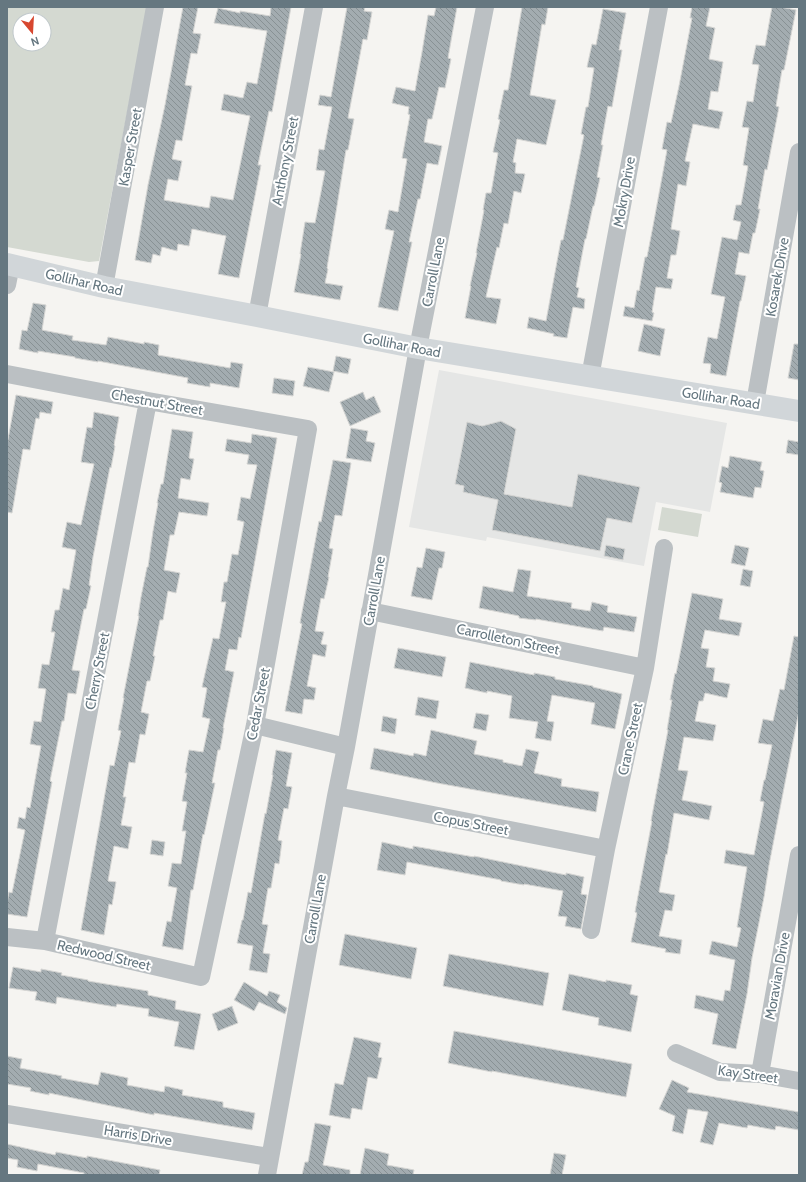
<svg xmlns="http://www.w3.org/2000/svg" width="806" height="1182" font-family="Cabin,sans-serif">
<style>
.built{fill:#e5e6e5}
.pitch{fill:#d4d9d1;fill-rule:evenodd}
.building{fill:url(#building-back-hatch);stroke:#d6d6d4}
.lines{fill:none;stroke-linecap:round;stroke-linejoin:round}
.minor{stroke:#bbc0c3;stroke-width:18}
.major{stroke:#d1d6d9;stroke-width:22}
.labels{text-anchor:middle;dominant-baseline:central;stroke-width:4;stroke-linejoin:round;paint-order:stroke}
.street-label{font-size:14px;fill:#657780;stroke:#fff}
</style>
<defs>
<pattern id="building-back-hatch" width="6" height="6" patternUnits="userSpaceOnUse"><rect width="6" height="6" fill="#a3acb0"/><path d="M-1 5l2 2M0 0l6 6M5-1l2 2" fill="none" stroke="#889194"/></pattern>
</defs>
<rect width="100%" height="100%" fill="#f5f4f1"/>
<path class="built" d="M439 370 727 423 710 512 656 502 644 566 487 537 486 541 409 527Z"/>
<path class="pitch" d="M7 7H147L99 261 89 262 7 247ZM20 20H44V44H20Z
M662 507 702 514 698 537 658 530Z"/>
<path class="building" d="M183 7H198L193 33 201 34 197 54 191 53 185 85 192 86 182 141 176 140 172 159 182 161 178 181 168 179 164 200 209 208 211 196 233 200 250 116 221 110 224 94 243 98 247 82 257 84 267 31 214 23 218 8 240 13V11L270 16 271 7H291L272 112 269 111 258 165H261L239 278 218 274 226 236 192 229 189 246 178 244 177 251 162 247 160 256 153 254 151 263 135 260 148 185 165 105Z
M347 7H365L364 11 372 12 367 40 363 39 348 118 354 119 348 150H346L327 268 328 269 325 283 343 286 340 300 294 292 301 254H300L305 222 315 223 325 171 316 170 319 149 324 150 332 107 318 105 320 95 331 97Z
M436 7H457L448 58 451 59 445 88 439 87 432 119H428L424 142 442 146 438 165 427 163 420 199H418L409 242H412L398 311 378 307 394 231 385 229 389 210 398 212 407 159 402 158 410 115 408 114 409 107 392 103 396 87 415 91 422 52 428 15 434 16Z
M522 7H548L545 25 542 24 530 95 556 100 546 145 517 139 513 162 516 163 515 173 525 174 521 193 514 191 508 224 504 223 499 248 497 247 486 297 501 299 496 324 465 318 471 286H470L477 253H476L484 210H483L486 193H491L498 153 493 152 500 120 498 119 504 90H508Z
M692 7H710L706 26 715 28 709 59 723 62 718 92 711 91 708 109 723 112 719 129 693 124 685 161 690 162 686 186 678 184 671 229 680 231 676 255H671L667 278 673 279 671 289 656 287 652 312 654 313 652 321 623 316 625 306 634 308 637 290 639 291 645 257H647L653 226 667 150 662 149 667 122 671 123 679 86 692 18H690Z
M772 7H780L796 10 784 70H782L776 106 779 107 767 170 765 169 758 209H760L755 233H753L749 254 739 252 735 274 746 276 741 301H740L726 376 710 373 711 364 703 363 708 337 717 339 725 297 711 294 722 237 737 240 741 222 733 220 736 205H741L748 166 743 165 749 128 742 127 747 101 753 102 759 65 752 64 756 45 765 46Z
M603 9 626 13 619 50H622L612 107 608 106 601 145H603L597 177 600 178 594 206H593L586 239H585L576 287 579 288 577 297 585 299 584 309 573 307 567 338 553 336 554 334 527 328 529 317 546 321 561 240H563L584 135 581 134 586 107H588L594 68 587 67 592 44 596 45Z
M33 303 46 305 42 330 73 336 72 340 106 345 108 337 144 344V342L159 345 158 355 230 368 231 362 243 364 239 388 210 383V387L187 383 188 378 98 361V362L75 358V357L38 351V353L19 349 22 330 27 331Z
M644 324 665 329 660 356 638 351Z
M794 344H799V380L788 378Z
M336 356 351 359 348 374 333 371Z
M308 367 334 372 329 392 303 386Z
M274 378 295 381 293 396 272 393Z
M363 392 366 400 374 396 381 412 350 426 340 402Z
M16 395 53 402 51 414 40 412 39 419 36 418 30 450 23 449 12 513 7 512V445Z
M94 412 119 417 114 445 115 446 111 468 110 467 93 557 89 585 91 586 86 609H84L72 670 80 671 76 694 68 693 64 721H62L50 781 52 782 27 917 7 914V904L9 892 12 893 25 830 17 828 19 817 25 819 27 807 30 808 41 746 30 744 34 721 41 722 46 689 38 688 42 664 49 665 55 632H51L55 610H59L63 588 69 590 76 550 62 547 67 522 81 525 94 464 81 462 87 427 92 428Z
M501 421 516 429 504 494 572 507 578 474 640 487 632 523 607 518 600 551 492 530 498 500 463 492 464 486 455 484 467 422 482 426Z
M351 428 368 431 366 441 375 443 371 462 346 458Z
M172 429 193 432 189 458 194 459 190 480 181 478 178 498 209 503 207 516 179 512 174 535H170L164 570 180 573 176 593 168 591 163 620H160L153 656H155L150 681H147L141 712 149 714 145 735 140 734 135 763 129 762 123 797H126L121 825 132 827 128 849 114 846 108 881 116 882 112 905 109 904 104 935 81 930 110 765 114 766 121 731 118 730 124 698H123L139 616H138L141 597 147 567H148L153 531 158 503H157L161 484H163Z
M252 434 277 438 241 638 239 637 237 650 229 649 225 670 234 672 223 728H224L220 750H218L212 783H215L204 835 203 834 193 890H191L183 950 162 946 167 921 171 922 177 888 168 886 172 863 181 864 186 831H182L187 802 182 801 187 773H185L189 750 203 752 210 719 202 717 207 688 202 687 213 638 219 639 226 602H221L224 582H227L232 554 238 555 244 522 237 520 241 497 250 499 257 465 247 464 249 455 225 451 227 439 251 443Z
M788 440 799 442V455L786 453Z
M730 456 762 462 760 470 764 471 761 488 755 487 753 498 720 492 722 483 719 482 722 466 728 468Z
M333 460 351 463 342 516 335 515 329 548 333 549 328 577H329L324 599 321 598 315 631 324 632 321 644 327 645 325 657 313 654 307 686 316 688 314 700 304 699 302 714 285 711 302 624 300 623 319 521 321 522Z
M606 545 625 549 623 560 604 556Z
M735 545 749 548 745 566 731 563Z
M426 548 445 552 442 568H439L432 600 411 596 417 567 422 568Z
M518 569 531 571 527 596 572 603 571 608 590 611 592 602 608 606 607 612 637 617 634 632 604 627 603 631 536 619V620L519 618V616L479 608 483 586 513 592Z
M743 569 753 571 750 587 740 585Z
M692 593 723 599 719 619 742 623 739 636 705 630 701 648 709 649 706 667 715 668 713 681 730 684 727 698 705 693 703 701H699L695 721 716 725 713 741 684 737 678 770 688 771 682 800 712 806 709 820 674 813 667 855 666 854 659 892 675 895 672 911 665 910 659 936 682 940 680 954 665 952 666 949 631 942 637 913 635 912 652 821H651L668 730H667L672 700H670L675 673 676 674Z
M794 636 799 637V711L769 865 764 897 752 958 747 994 736 1049 712 1044 718 1014 694 1008 696 995 723 1001 725 990 730 991 735 960 709 954 712 941 737 947 741 928 737 927 747 867 724 863 726 850 754 855 764 802 760 801 764 780H765L772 745 758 743 763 719 773 721 780 689 784 690Z
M398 648 446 657 442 677 394 668Z
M470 662 534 675V673L555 677V679L593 686V687L622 694 615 729 591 724 595 703 552 695 547 721 554 722 551 741 535 738 538 722 509 718 512 696 487 691V693L465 688Z
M418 697 439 701 436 719 415 715Z
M476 713 489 715 486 731 473 728Z
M383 716 397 719 395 734 381 731Z
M431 730 477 741 474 754 503 760V762L522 766 526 749 539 752 534 773 562 779 561 786 599 792 596 812 437 783 370 769 374 748 413 756 414 753 426 756Z
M276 750 292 753 286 786 292 787 288 809 284 808 278 840 282 841 279 864 275 863 271 888H268L262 924 268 925 263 953 270 954 267 973 249 970 253 946 237 943 242 920H243L248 892 251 893 265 813 266 814 273 775H272Z
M152 840 165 842 163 856 150 854Z
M382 842 413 849V846L474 857V856L566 875V873L584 877 581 894 587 895 581 929 565 926 567 917 558 916 563 891 524 884V885L501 881V880L407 862 405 875 377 870Z
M345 934 417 948 411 979 339 965Z
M449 954 549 973 543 1006 443 986Z
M13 967 41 972V969L62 973 61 975 88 980V981L148 991V995L176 1001 175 1009 201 1014 194 1050 174 1046 179 1022 148 1016 149 1009 117 1004 116 1007 57 997 56 1004 35 1000 37 992 9 988Z
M569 974 606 982V980L632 985 630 994 638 996 631 1032 598 1025 599 1018 562 1010Z
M244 982 267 996 269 991 280 995 277 1002 287 1008 285 1014 259 1002 254 1011 234 1000Z
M232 1006 238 1023 218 1031 212 1014Z
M454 1031 632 1064 626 1097 492 1071V1072L448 1063Z
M354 1037 381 1043 378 1057 382 1058 377 1079 368 1077 362 1110 352 1108 350 1119 329 1115 335 1083 343 1085Z
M7 1056 22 1059 20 1068 62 1076 61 1078 98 1085 101 1072 128 1078 127 1085 164 1092 165 1086 183 1090 182 1095 223 1102V1107L255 1113 252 1130 154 1113V1115L49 1093V1095L30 1091 31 1088 7 1084Z
M672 1080 689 1088 687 1092 799 1112V1130L776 1126 775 1130 748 1125 747 1128 719 1123 713 1145 700 1142 708 1112 688 1109 683 1134 672 1131 675 1116 659 1109Z
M315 1123 331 1126 323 1165 350 1170V1175H302L305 1162H308Z
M7 1144 55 1155 56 1152 87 1158V1156L160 1170 159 1175H84V1173L38 1164 37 1171 17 1167 18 1160 7 1158Z
M365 1148 389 1154 387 1165 414 1170 413 1175H360Z
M554 1153 566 1155 562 1175H550Z"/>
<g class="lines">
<path class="minor" d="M7 285 11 265
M104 287 155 7
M257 316 314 7
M7 374 148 401 308 429 255 725 201 977 45 941 7 937
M590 377 659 7
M755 403 799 152
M370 611 645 668
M255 725 346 747
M336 796 606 849
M591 930 606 849 645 668 664 548
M45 941 148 401
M676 1053 720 1072 760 1074 799 1081
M760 1074 799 855
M7 1114 269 1157
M267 1175 336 796 346 747 418 348 485 7"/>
<path class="major" d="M7 264 104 287 257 316 418 348 799 411"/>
</g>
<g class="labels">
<g class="street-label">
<text transform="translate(130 147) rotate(-80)">Kasper Street</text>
<text transform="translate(285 161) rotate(-79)">Anthony Street</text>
<text transform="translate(624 192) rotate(-80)">Mokry Drive</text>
<text transform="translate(433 272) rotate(-79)">Carroll Lane</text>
<text transform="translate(777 277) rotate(-80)">Kosarek Drive</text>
<text transform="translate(84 282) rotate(13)">Gollihar Road</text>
<text transform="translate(402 345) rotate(11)">Gollihar Road</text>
<text transform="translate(721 398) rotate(9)">Gollihar Road</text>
<text transform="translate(157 402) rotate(10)">Chestnut Street</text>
<text transform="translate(374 591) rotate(-80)">Carroll Lane</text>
<text transform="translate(508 639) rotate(12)">Carrolleton Street</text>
<text transform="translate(97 671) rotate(-79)">Cherry Street</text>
<text transform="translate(258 704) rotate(-79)">Cedar Street</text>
<text transform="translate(630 739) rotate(-78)">Crane Street</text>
<text transform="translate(471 823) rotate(11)">Copus Street</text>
<text transform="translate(315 909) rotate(-80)">Carroll Lane</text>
<text transform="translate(104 955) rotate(13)">Redwood Street</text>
<text transform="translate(777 976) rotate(-80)">Moravian Drive</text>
<text transform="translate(748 1074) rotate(8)">Kay Street</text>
<text transform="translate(138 1135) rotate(9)">Harris Drive</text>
</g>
</g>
<rect width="806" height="1182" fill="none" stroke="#657780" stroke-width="16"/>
<g transform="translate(32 32) rotate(162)"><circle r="19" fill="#ffffff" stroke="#c1c9cc"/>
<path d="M0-3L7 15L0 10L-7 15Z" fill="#d7472f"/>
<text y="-6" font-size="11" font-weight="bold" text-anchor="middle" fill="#657780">N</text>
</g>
</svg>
